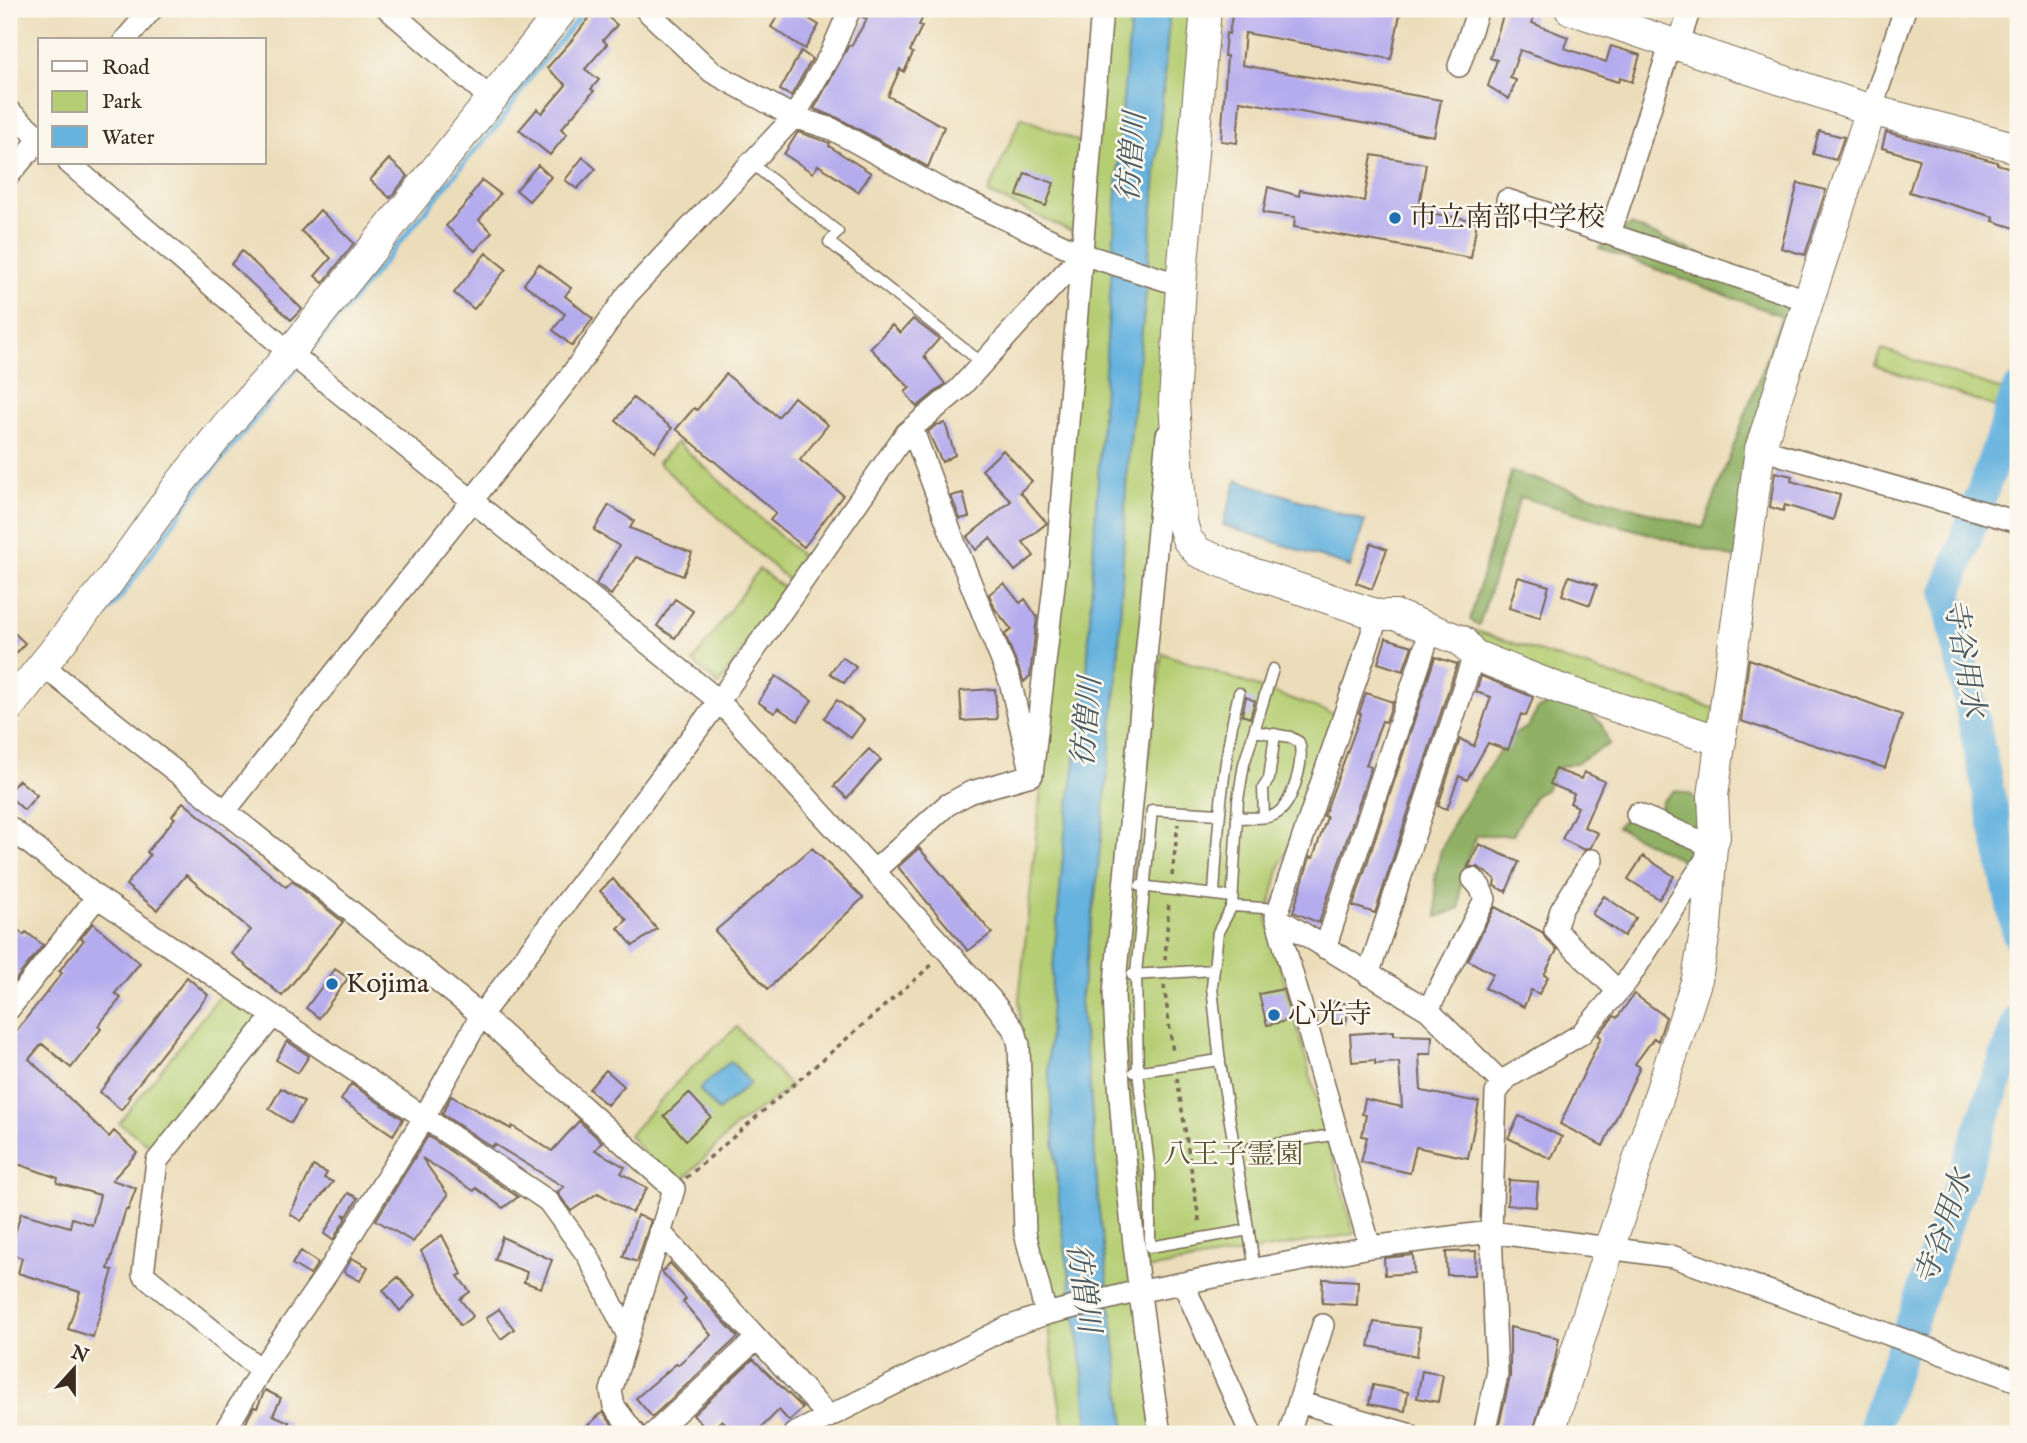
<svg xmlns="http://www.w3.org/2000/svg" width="2027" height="1443" font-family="'IM FELL English','Noto Serif JP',serif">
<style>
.green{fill:#b5ce73;stroke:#787c48;stroke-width:2}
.forest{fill:#90b165;stroke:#666e42;stroke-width:2}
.water{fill:#66b3df;stroke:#506e7e;stroke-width:2}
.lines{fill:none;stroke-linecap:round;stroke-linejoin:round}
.stream{stroke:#66b3df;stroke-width:5}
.river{stroke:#66b3df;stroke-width:32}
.building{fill:#b5acee}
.lane-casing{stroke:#796955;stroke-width:13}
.street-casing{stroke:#796955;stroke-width:24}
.secondary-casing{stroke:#796955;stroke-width:32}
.path{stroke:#796955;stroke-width:3.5;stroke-dasharray:5 5;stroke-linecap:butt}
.lane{stroke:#fff;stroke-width:10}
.street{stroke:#fff;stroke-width:21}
.secondary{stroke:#fff;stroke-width:30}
.poi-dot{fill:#1f6fb2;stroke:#fbf7ec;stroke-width:2.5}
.labels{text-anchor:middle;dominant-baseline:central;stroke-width:5;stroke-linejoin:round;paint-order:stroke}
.poi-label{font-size:28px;fill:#3b2a1e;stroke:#fbf7ec;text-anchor:start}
.park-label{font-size:28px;fill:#5a5333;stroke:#fbf7ec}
.water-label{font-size:30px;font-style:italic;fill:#4a5a62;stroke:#fbf7ec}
</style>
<rect width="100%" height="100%" fill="#fbf7ec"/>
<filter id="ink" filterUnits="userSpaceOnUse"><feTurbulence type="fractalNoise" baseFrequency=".0143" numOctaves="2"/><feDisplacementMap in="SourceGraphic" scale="14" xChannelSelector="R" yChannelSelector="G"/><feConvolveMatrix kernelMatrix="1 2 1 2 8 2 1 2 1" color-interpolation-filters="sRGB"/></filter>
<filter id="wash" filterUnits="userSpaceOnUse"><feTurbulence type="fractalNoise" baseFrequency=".00686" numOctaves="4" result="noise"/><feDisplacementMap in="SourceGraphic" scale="28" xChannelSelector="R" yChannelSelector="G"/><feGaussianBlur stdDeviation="1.57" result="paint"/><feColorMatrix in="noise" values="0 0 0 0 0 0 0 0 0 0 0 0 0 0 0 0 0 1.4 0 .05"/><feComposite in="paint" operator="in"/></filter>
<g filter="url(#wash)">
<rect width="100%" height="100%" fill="#ecddba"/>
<path class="green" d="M1102 9H1200L1122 961 1162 653 1343 717 1280 866 1267 918 1354 1234 1147 1269 1124 1027 1160 1434H1064L1033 1226 1019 1000 1046 742 1084 237 988 193 1021 117 1091 147Z
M1882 349 2013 394 2007 411 1876 366Z
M677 442 804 558 789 581 658 463Z
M759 569 784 588 719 685 693 662Z
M1467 628 1725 712 1721 741 1474 655Z
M224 990 262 1016 156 1150 119 1123Z
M737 1027 791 1087 736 1126 674 1189 629 1135 685 1074Z"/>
<path class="forest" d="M1631 225 1802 298 1745 561 1520 497 1479 625 1470 620 1511 472 1703 528 1782 316 1599 248Z
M1556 701 1577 705 1601 723 1609 744 1575 763 1561 767 1545 790 1535 795 1513 835H1477L1460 879V908L1437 917 1435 878 1441 850 1457 815 1499 752 1516 733 1528 727 1538 709Z
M1675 790 1692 795 1701 813 1699 855 1685 862 1617 827 1626 818 1658 824 1661 802Z"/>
<path class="water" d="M1132 9H1170L1145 303 1127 468 1118 670 1095 898 1080 1001 1090 1085 1099 1211 1126 1434H1089L1080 1349 1060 1213 1048 1064 1051 992 1065 833 1087 674 1095 521 1123 99Z
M1237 480 1365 521 1350 567 1223 525Z
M731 1061 750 1083 718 1111 699 1089Z"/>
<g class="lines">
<path class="stream" d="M305 359 471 155 499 124 531 76 586 9
M59 668 121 597 195 492 299 366"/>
<path class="river" d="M2018 390 1947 593 2018 934
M1872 1434 2018 1021"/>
</g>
<g id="blocks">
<path class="building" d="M596 9H615L608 17 617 25 603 40 607 44 585 69 599 80 591 89 594 91 561 129 567 134 550 155 519 130 537 109 542 113 566 85 547 68 572 40Z
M782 9H793L819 25 805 49 771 27Z
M863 9H927L919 25 922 26 910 51 913 53 904 72 900 69 888 96 944 127 928 167 838 118 814 109 849 45 851 46 867 19 861 16Z
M1233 9H1401L1391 59 1245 33 1242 65 1441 100 1434 136 1240 101 1237 143 1221 141 1227 56H1224L1226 33 1229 34Z
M1505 9 1536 11 1532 23 1568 37 1564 48 1606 62 1611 46 1640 55 1632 82 1620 78 1618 82 1520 50 1510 78 1516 80 1509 99 1488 86 1497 60 1490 58Z
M801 51 812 59 791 96 780 90Z
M1819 131 1844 137 1836 160 1813 154Z
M798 132 830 143 829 146 871 173 858 192 818 165 813 173 784 154Z
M1886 132 1997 162V164L2018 170V229L1993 221 1994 217 1909 192 1919 159 1882 148Z
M1372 155 1426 164 1418 211 1477 221 1471 258 1294 227 1295 217 1263 213 1268 187 1299 196 1300 190 1364 201Z
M583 157 596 169 577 189 565 180Z
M389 159 408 176 390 198 370 180Z
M538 165 551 177 529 201 516 190Z
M1025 173 1054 183 1046 206 1017 196Z
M482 180 500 194 479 220 492 232 475 251 446 226 471 198 470 196Z
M1798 183 1826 190 1805 255 1781 248Z
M320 210 354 243 323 283 315 276 331 258 301 231Z
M242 251 302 309 291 320 231 264Z
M486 253 506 269 474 309 454 293Z
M539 264 571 288 565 296 593 319 572 346 553 330 565 314 524 284Z
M913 319 939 339 924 356 945 384 917 407 905 392 910 388 870 348 892 325 900 333Z
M726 374 778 417 794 397 828 425 800 460 843 495 804 547 770 520 776 513 676 429 694 408 697 410Z
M633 398 672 428 655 451 616 421Z
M945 423 955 455 942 462 928 432 936 425Z
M1003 450 1032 481 1020 492 1047 523 1023 542 1034 556 1015 571 990 538 976 550 967 537 1011 501 982 470Z
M1775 472 1792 476 1791 481 1840 495 1833 520 1785 505 1783 511 1770 507Z
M963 493 969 517 960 519 951 496Z
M609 505 634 521 630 528 692 553 683 576 636 557 611 595 596 584 619 546 594 530Z
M1371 543 1387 549 1372 589 1356 583Z
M1569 576 1597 585 1590 605 1562 595Z
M1518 577 1549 586 1540 617 1509 608Z
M1004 583 1020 603 1025 599 1037 617 1030 676 1024 682 1005 634 1012 630 995 609 989 594Z
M675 599 693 611 675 638 657 626Z
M9 628 25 643 9 662Z
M1386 638 1412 646 1403 671 1378 663Z
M842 657 856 667 844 683 830 673Z
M1435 657 1457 664 1375 913 1353 906Z
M1749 659 1902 715 1885 768 1741 721Z
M776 676 812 700 798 721 778 708 774 713 758 702Z
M1481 676 1533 697 1526 716 1521 714 1508 750 1488 743 1467 780 1459 776 1447 809 1438 806 1460 739 1474 746 1491 697 1476 692Z
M995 689 997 719 962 721 960 691Z
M1366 693 1393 702 1386 722 1382 721 1366 765 1371 767 1319 923 1293 912 1310 857 1313 858 1327 817 1324 816 1361 714 1359 713Z
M1246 697 1255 701 1250 718 1242 715Z
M837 700 864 720 851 738 824 718Z
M869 749 881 760 847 798 834 786Z
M1555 769 1581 779 1584 772 1604 781 1584 827 1598 833 1591 847 1584 850 1562 839 1578 807 1570 803 1574 794 1550 784Z
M19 780 37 795 24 810 9 796V791Z
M183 802 286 887 292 881 343 922 282 996 231 953 251 930 186 875 157 910 126 885 150 855 147 852 175 818 172 816Z
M1479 844 1519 862 1506 892 1494 886 1495 879 1478 867H1468Z
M812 848 863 898 768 989 715 931Z
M919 848 992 933 968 951 898 867Z
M1643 856 1674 876 1659 899 1628 879Z
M613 879 657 929 633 946 618 928 627 920 600 891Z
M1604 896 1636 918 1624 936 1592 914Z
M1495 907 1542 932 1546 939 1557 950 1544 975 1548 977 1539 994 1531 990 1524 1007 1485 988 1493 974 1468 960Z
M9 923 24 935 26 932 43 945 9 988Z
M93 923 140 963 115 993 121 998 98 1026 101 1029 71 1068 42 1044 29 1059 109 1137 114 1131 137 1153 112 1180 136 1188 128 1210 126 1209 108 1269 113 1270 93 1337 68 1329 80 1292 18 1273 22 1258 9 1254 21 1213 70 1227 72 1218 92 1225 100 1195 57 1183 58 1178 9 1161V1040L62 973 59 971 84 940 81 938Z
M335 969 348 978 319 1018 306 1008Z
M187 977 208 995 128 1097 130 1098 121 1110 100 1092Z
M1283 989 1292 1020 1267 1025 1259 994Z
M1634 994 1666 1017 1658 1041 1654 1038 1635 1064 1640 1067 1603 1146 1560 1124 1601 1037 1598 1035 1614 1016 1617 1018Z
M1333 1001 1349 1004 1346 1023 1330 1020Z
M1394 1031V1035L1432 1036 1431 1054H1419L1421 1091 1479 1102 1468 1158 1416 1147 1410 1173 1361 1162 1367 1137 1362 1136 1366 1115 1362 1114 1365 1099 1402 1107 1399 1062 1375 1064V1060L1352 1062 1350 1034Z
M287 1041 309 1056 298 1073 276 1060Z
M606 1070 624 1086 607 1105 589 1089Z
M351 1084 403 1119 393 1135 341 1100Z
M281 1088 304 1102 291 1123 269 1109Z
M689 1093 711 1117 686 1140 664 1116Z
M451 1096 511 1129 512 1126 552 1151 579 1121 602 1142 595 1150 625 1167 621 1173 647 1188 632 1213 598 1193 571 1211 557 1192 564 1187 494 1144 492 1147 442 1114Z
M1519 1116 1562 1137 1551 1159 1508 1138Z
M428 1136 518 1197 503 1208 476 1188 474 1191 422 1158 448 1195 413 1242 376 1220Z
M313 1166 327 1173 324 1178 333 1182 301 1221 290 1214Z
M1509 1180 1538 1182 1536 1207 1507 1205Z
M348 1193 358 1198 347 1216 343 1214 346 1218 333 1240 324 1234Z
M637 1215 651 1220 637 1262 623 1257Z
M442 1235 462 1274 458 1276 470 1292 460 1299 473 1316 460 1326 421 1251Z
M502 1237 552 1260 541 1288 524 1282 527 1272 495 1260Z
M301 1251 318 1263 310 1275 292 1264Z
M1476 1251 1475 1275H1447L1446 1252Z
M1413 1255 1414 1273 1385 1275 1384 1258Z
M352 1258 368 1267 360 1281 344 1272Z
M670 1263 738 1337 652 1417 636 1398 676 1364 678 1365 711 1335 683 1302 686 1299 662 1272Z
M398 1277 415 1296 400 1311 383 1290Z
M1323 1279 1358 1281 1357 1305 1322 1303Z
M499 1309 514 1329 501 1339 486 1318Z
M1374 1322 1420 1328 1417 1356 1369 1346Z
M1510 1327 1559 1338 1555 1360 1532 1434H1497L1510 1377Z
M753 1359 803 1408 789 1421 779 1410 755 1434H736L722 1420 709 1432 693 1415Z
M1422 1371 1443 1375 1438 1402 1417 1398Z
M1373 1385 1408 1392 1405 1411 1369 1404Z
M265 1390 281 1398 273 1415 289 1422 283 1434H241L249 1416 254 1407 257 1408Z
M603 1412 619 1434H578Z"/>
</g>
</g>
<g filter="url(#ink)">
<use href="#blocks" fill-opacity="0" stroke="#796955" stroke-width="2"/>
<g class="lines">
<defs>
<path id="lane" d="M751 163 838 232 829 242 982 363
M1273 669 1244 764 1238 800 1232 906 1279 909
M1219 814 1152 810 1136 974 1138 1072 1150 1174V1247L1249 1230
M1264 817 1263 788 1269 779 1275 734
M1237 818C1249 817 1266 820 1276 814 1293 804 1305 760 1299 742L1290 737 1254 731
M1140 886 1232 897
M1214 894C1218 826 1223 759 1239 693
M1232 906 1218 932 1212 987 1220 1063 1255 1269
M1132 975 1214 970
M1134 1072 1220 1060
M1251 1148 1338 1134"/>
<path id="street" d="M388 9 491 99
M645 9 712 72 794 117 832 129 944 191 1082 254 1181 285
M125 40 152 9
M1678 45 1690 9
M1459 66 1478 9
M1871 110 1905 9
M9 111 40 138
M69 163 289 352 719 701 990 998 1015 1031 1019 1045 1025 1233 1046 1314
M9 175 40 139
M1507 200 1810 301
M1610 234 1671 43
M1760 449 2018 522
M42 665 481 1015 674 1189 611 1391 614 1406 635 1434
M1032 775 1056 568 1102 9
M225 811 567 381 627 295 794 117 831 53 850 9
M1637 814 1712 846
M9 827 97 897 548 1201 588 1256 628 1336
M1592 860 1561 910 1555 930 1618 991
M874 871 947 805 971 792 1032 775 1010 681 955 544 912 428
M1276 917 1428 1010 1503 1084
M1325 948 1431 629
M1368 975 1474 655
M9 1009 97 897
M1428 1010 1485 899 1480 887 1473 879
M660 1232 829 1417
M1370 1247 1276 917 1378 615
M1183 1283 1251 1434
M261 1370 143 1274 157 1161 273 1016
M1299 1402 1408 1434
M223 1434 265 1363 328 1272 424 1118 481 1015 719 701 906 433 959 389 1082 254
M653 1434 757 1338
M794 1434 1008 1327 1046 1314 1131 1293 1370 1247 1491 1232 1674 1257 2018 1381
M1160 1434C1137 1288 1120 1141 1114 993L1167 435
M1289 1434 1323 1325
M1484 1434 1497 1375 1491 1232 1496 1093 1507 1078 1581 1034 1627 981 1710 853"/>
<path id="secondary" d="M1206 9 1181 285 1174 402 1182 522 1187 539 1198 552 1237 568 1378 615H1395L1462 641 1474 655 1563 690 1721 741
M1570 9 1871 110 2018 148
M9 707 106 586 180 483 226 426 280 365 563 9
M1549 1434 1697 979 1706 927 1712 846 1715 837 1713 796 1760 449 1871 110"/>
</defs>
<use href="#lane" class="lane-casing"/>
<use href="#street" class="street-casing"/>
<use href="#secondary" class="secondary-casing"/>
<path class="path" d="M1172 876 1178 824
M1165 960 1169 901
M1164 985 1173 1053
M1177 1078 1200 1226
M686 1178 934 963"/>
<use href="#lane" class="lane"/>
<use href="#street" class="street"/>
<use href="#secondary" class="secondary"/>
</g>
</g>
<g class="poi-dot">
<circle cx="1395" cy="218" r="7"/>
<circle cx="332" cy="984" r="7"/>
<circle cx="1274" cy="1015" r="7"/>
</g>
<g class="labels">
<g class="poi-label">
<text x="1409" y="218">市立南部中学校</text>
<text x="346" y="984">Kojima</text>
<text x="1288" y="1015">心光寺</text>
</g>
<g class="park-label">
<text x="1233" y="1155">八王子霊園</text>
</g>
<g class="water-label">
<text transform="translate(1133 157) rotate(-85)">彷僧川</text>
<text transform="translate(1963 658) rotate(80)">寺谷用水</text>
<text transform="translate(1088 722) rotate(-85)">彷僧川</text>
<text transform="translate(1945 1228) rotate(-71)">寺谷用水</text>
<text transform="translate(1082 1288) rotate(82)">彷僧川</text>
</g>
</g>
<rect width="2027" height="1443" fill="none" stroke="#fbf7ec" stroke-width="35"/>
<rect x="38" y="38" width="228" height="126" fill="#fbf7ec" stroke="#aea59a" stroke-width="2"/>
<rect x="52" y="61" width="35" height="10" fill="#ffffff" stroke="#aea59a" stroke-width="2"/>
<text x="102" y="74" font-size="21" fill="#3b2a1e">Road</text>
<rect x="52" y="91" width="35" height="21" fill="#b5ce73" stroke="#aea59a" stroke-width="2"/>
<text x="102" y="108" font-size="21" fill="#3b2a1e">Park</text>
<rect x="52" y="126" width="35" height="21" fill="#66b3df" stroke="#aea59a" stroke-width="2"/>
<text x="102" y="144" font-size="21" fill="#3b2a1e">Water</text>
<g transform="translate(74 1369) rotate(21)" stroke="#fbf7ec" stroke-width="5" paint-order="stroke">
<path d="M0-5L12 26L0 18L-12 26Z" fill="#3b2a1e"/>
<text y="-10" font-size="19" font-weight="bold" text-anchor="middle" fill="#3b2a1e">N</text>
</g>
</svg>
